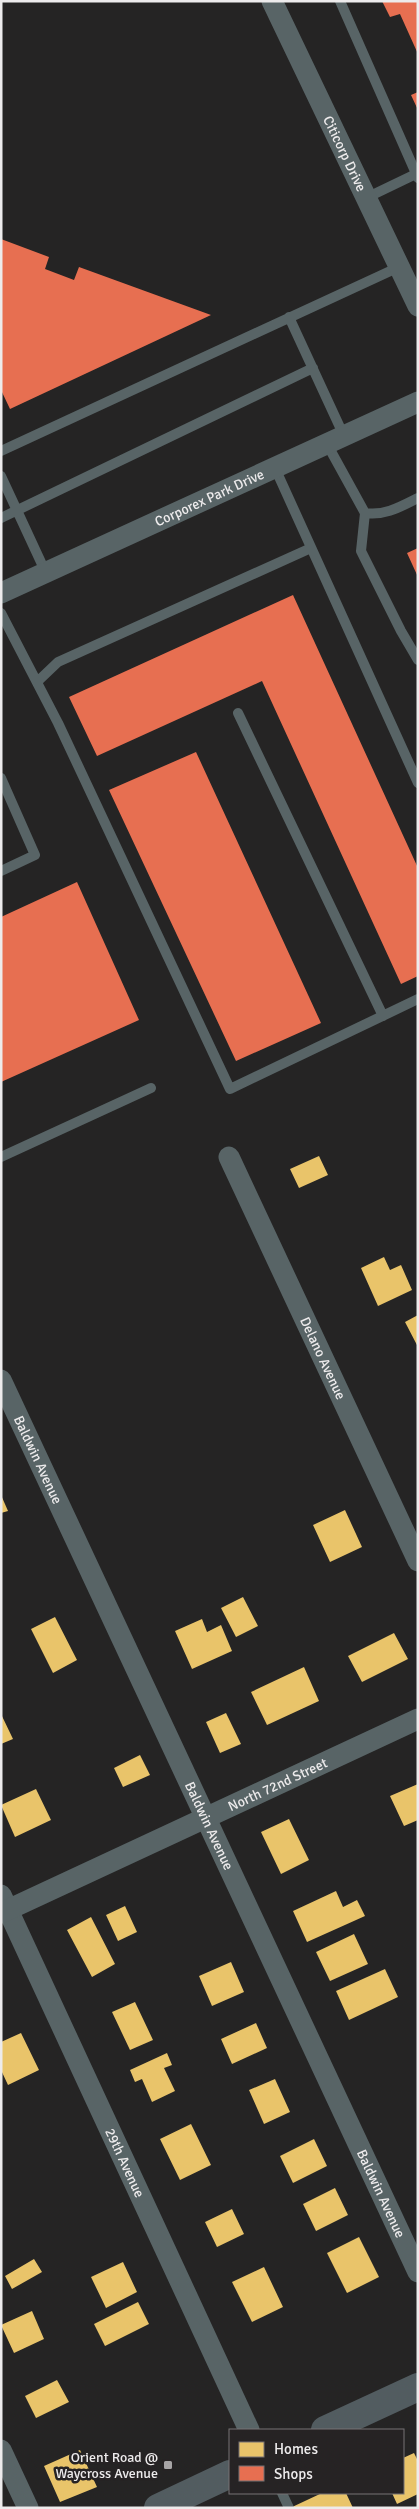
<svg xmlns="http://www.w3.org/2000/svg" width="419" height="2509" font-family="Signika,sans-serif">
<style>
.homes{fill:#e9c46a}
.shops{fill:#e76f51}
.lines{fill:none;stroke-linecap:round;stroke-linejoin:round}
.lane{stroke:#586466;stroke-width:10}
.street{stroke:#586466;stroke-width:21}
.secondary{stroke:#525c60;stroke-width:28}
.poi-dot{fill:#a7a5a6;stroke:#262324;stroke-width:2}
.labels{text-anchor:middle;dominant-baseline:central;stroke-width:5;stroke-linejoin:round;paint-order:stroke}
.street-label{font-size:14px;fill:#edebec;stroke:#262324}
.poi-label{font-size:14px;fill:#edebec;stroke:#262324;text-anchor:end}
</style>
<rect width="100%" height="100%" fill="#252424"/>
<path class="homes" d="M319 1156 328 1175 299 1188 290 1169Z
M384 1257 390 1270 401 1265 412 1290 378 1306 361 1268Z
M418 1315V1347L405 1322Z
M1 1495 8 1511 1 1513Z
M345 1510 362 1547 330 1562 313 1525Z
M243 1597 258 1626 236 1637 221 1608Z
M55 1617 77 1660 53 1673 31 1629Z
M202 1619 207 1632 221 1625 232 1651 192 1669 175 1631Z
M394 1633 408 1659 362 1682 348 1656Z
M304 1667 319 1701 267 1725 251 1692Z
M226 1713 241 1744 220 1753 206 1722Z
M1 1714 13 1739 1 1744Z
M140 1755 150 1775 123 1787 114 1768Z
M418 1784V1820L404 1826 390 1796Z
M36 1789 51 1820 15 1837 1 1805Z
M289 1819 309 1860 281 1874 261 1832Z
M336 1891 343 1907 357 1900 365 1916 307 1942 293 1911Z
M125 1906 137 1932 118 1941 106 1915Z
M91 1917 115 1964 92 1977 67 1930Z
M354 1934 368 1964 330 1981 316 1952Z
M231 1962 244 1992 212 2006 199 1976Z
M385 1969 398 1997 349 2020 336 1991Z
M135 2002 153 2040 130 2050 112 2012Z
M256 2023 267 2048 232 2064 221 2039Z
M21 2033 39 2070 8 2085 1 2070V2042Z
M167 2053 172 2065 164 2068 175 2091 152 2102 142 2079 135 2082 130 2070Z
M275 2079 290 2112 264 2124 249 2090Z
M191 2124 211 2165 180 2180 160 2139Z
M314 2139 327 2166 293 2183 280 2156Z
M335 2188 348 2215 316 2231 303 2204Z
M232 2209 244 2234 217 2247 205 2222Z
M359 2237 379 2277 347 2293 327 2253Z
M34 2259 42 2272 12 2289 5 2276Z
M123 2262 137 2292 106 2308 91 2277Z
M264 2267 283 2307 252 2322 232 2282Z
M138 2302 149 2324 105 2346 94 2324Z
M32 2311 44 2339 14 2353 1 2325Z
M57 2380 69 2402 36 2418 25 2396Z
M80 2450 97 2487 60 2502 44 2466Z
M414 2453 418 2461V2494L397 2504 392 2493H403V2458Z
M322 2493H346L353 2508H290Z"/>
<path class="shops" d="M382 1H418V54L400 14 390 17Z
M418 92V110L411 95Z
M1 239 49 257 45 269 74 280 79 267 211 315 10 409 1 390Z
M418 548V577L407 553Z
M293 595 418 868V976L401 984 262 681 97 756 69 697Z
M196 752 321 1023 236 1061 109 790Z
M77 882 139 1020 1 1082V917Z"/>
<g class="lines">
<path class="lane" d="M340 1 418 178
M366 198 418 173
M289 317 344 436
M327 444 365 513C385 516 400 507 418 498
M1 451 399 267
M275 468 418 783
M1 476 46 573
M365 513 361 551 401 631 418 660
M1 518 313 368
M1 613 58 723 230 1089 418 999
M37 682 58 662 311 548
M238 713 383 1016
M1 778 35 855 1 871
M1 1157 151 1088
M282 2493 289 2508"/>
<g class="street">
<path id="s1" d="M272 1 418 306"/>
<path id="s2" d="M1 593 418 402"/>
<path id="s3" d="M229 1157 418 1561"/>
<path id="s4" d="M1 1380 418 2272"/>
<path id="s5" d="M1 1895 249 2430"/>
<path id="s6" d="M1 1913 418 1719"/>
<path d="M1 2450 28 2508"/>
</g>
<path class="secondary" d="M325 2430 418 2387
M158 2508 230 2474"/>
</g>
<rect class="poi-dot" x="163" y="2460" width="10" height="10" rx="2.5"/>
<g class="labels">
<g class="street-label">
<text stroke="none"><textPath href="#s1" startOffset="169">Citicorp Drive</textPath></text>
<text stroke="none"><textPath href="#s2" startOffset="229">Corporex Park Drive</textPath></text>
<text stroke="none"><textPath href="#s3" startOffset="222">Delano Avenue</textPath></text>
<text stroke="none"><textPath href="#s4" startOffset="88">Baldwin Avenue</textPath></text>
<text stroke="none"><textPath href="#s6" startOffset="305">North 72nd Street</textPath></text>
<text stroke="none"><textPath href="#s4" startOffset="492">Baldwin Avenue</textPath></text>
<text stroke="none"><textPath href="#s5" startOffset="295">29th Avenue</textPath></text>
<text stroke="none"><textPath href="#s4" startOffset="898">Baldwin Avenue</textPath></text>
</g>
<g class="poi-label">
<text x="158" y="2457">Orient Road @<tspan x="158" dy="16">Waycross Avenue</tspan></text>
</g>
</g>
<rect width="419" height="2509" fill="none" stroke="#edebec" stroke-width="5"/>
<rect x="229" y="2429" width="175" height="65" fill="#262324" stroke="#767374"/>
<rect x="239" y="2442" width="25" height="15" fill="#e9c46a" stroke="#767374"/>
<text x="274" y="2454" font-size="15" fill="#edebec">Homes</text>
<rect x="239" y="2466" width="25" height="15" fill="#e76f51" stroke="#767374"/>
<text x="274" y="2479" font-size="15" fill="#edebec">Shops</text>
</svg>
